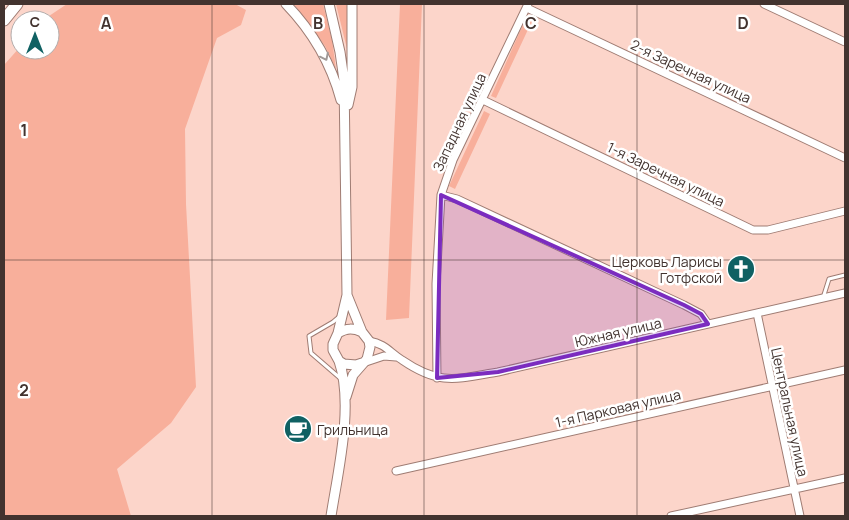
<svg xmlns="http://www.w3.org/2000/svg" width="849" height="520" font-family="Manrope,sans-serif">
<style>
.green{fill:#f8af9b}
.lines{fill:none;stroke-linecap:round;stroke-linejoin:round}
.service-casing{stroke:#9f7c73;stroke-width:5}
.minor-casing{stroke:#9f7c73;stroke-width:9}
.tertiary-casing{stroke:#9f7c73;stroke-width:11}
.trunk-casing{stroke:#9f7c73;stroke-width:13}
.service{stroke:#fff;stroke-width:3}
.minor{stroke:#fff;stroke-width:7}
.tertiary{stroke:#fff;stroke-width:9}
.trunk{stroke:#fff;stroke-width:11}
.oneway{stroke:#a09997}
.marked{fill:#7b2cbf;fill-opacity:0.2;stroke:#7b2cbf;stroke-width:4;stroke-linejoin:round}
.grid{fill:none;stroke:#42332f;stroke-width:1;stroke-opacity:0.55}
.labels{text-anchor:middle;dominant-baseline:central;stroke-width:5;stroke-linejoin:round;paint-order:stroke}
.street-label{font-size:14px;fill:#42332f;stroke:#fff}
.poi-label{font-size:14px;fill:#42332f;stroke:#fff;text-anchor:end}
.grid-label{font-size:16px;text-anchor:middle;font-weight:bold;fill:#42332f;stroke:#fff;stroke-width:5;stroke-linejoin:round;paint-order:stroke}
</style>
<rect width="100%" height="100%" fill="#fcd5ca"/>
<path class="green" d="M67 4H235L246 10 241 25 217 38 185 129 186 204 196 387 171 423 117 469 131 516H4V65L20 47V50H50V20H43Z
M294 4H323L332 40 336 69 325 46Z
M336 4H348V53Z
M400 4H422L409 318 386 320Z
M526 18 532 21 496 98 491 96Z
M484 111 490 114 455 189 449 186Z"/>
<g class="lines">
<defs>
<path id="service" d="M823 298 829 279 845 275
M339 317 333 322 309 336 311 353 340 378"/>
<path id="minor" d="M764 4 845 42
M527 8 845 158
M483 100 753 230H768L845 211
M441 195 457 199 684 305 701 314 708 324
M757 313 800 516
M369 341C386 344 389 352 402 360 440 386 456 379 498 372L845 293
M363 363 384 356 396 357
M437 378 436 284 441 195 453 160 528 4
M396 471 845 370
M671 516 845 478"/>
<path id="tertiary" d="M286 4C313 32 331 63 341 100
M329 4 340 52 344 80 347 295 338 333 333 344V350L339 361 344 364 356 365 362 363
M348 105 352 87V4
M338 333C347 328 353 328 362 332
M346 397 353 375 367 359 370 347 369 341 362 332 347 295
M331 516C338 471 354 405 339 361"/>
<path id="trunk" d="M4 20 17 4"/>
</defs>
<use href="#service" class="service-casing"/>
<use href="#minor" class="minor-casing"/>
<use href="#tertiary" class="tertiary-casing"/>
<use href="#trunk" class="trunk-casing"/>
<use href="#service" class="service"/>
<use href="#minor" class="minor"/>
<use href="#tertiary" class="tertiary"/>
<use href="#trunk" class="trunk"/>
</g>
<defs><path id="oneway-chevron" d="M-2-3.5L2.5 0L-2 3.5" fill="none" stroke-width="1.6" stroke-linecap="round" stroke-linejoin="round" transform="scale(1.25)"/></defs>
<use class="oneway" href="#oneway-chevron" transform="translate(325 57) rotate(64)"/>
<path class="marked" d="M441 195 684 305 701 314 708 324 498 372 437 378Z"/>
<path class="grid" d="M212 4V516M424 4V516M637 4V516M4 260H845"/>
<defs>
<symbol id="church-disc" viewBox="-11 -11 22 22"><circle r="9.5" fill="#106163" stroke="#fff"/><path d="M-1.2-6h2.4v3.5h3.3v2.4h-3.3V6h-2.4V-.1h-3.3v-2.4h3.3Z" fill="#fff"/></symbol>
<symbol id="cafe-disc" viewBox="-11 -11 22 22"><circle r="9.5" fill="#106163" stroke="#fff"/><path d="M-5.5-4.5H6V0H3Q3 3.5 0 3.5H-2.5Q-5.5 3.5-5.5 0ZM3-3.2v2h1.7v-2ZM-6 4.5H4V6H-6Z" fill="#fff"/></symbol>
</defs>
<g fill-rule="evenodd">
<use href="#church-disc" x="725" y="253" width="32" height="32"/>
<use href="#cafe-disc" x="282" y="413" width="32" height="32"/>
</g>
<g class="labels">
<g class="street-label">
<text transform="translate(691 71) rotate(25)">2-я Заречная улица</text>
<text transform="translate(459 122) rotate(-65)">Западная улица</text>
<text transform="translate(666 174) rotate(26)">1-я Заречная улица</text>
<text transform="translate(618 332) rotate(-13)">Южная улица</text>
<text transform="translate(618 408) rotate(-13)">1-я Парковая улица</text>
<text transform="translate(790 412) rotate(78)">Центральная улица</text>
</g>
<g class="poi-label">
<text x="722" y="261">Церковь Ларисы<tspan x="722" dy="16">Готфской</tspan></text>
<text x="317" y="429" text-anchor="start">Грильница</text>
</g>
</g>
<g class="grid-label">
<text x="106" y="29">A</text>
<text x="318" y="29">B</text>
<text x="531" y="29">C</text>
<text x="743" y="29">D</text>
<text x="24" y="136">1</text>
<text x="24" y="396">2</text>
</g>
<rect width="849" height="520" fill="none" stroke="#42332f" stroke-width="10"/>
<g transform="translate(35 35)"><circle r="24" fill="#ffffff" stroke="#b3adac"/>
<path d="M0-4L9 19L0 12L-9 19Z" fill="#106163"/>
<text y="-8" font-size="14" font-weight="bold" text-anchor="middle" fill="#42332f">С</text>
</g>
</svg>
